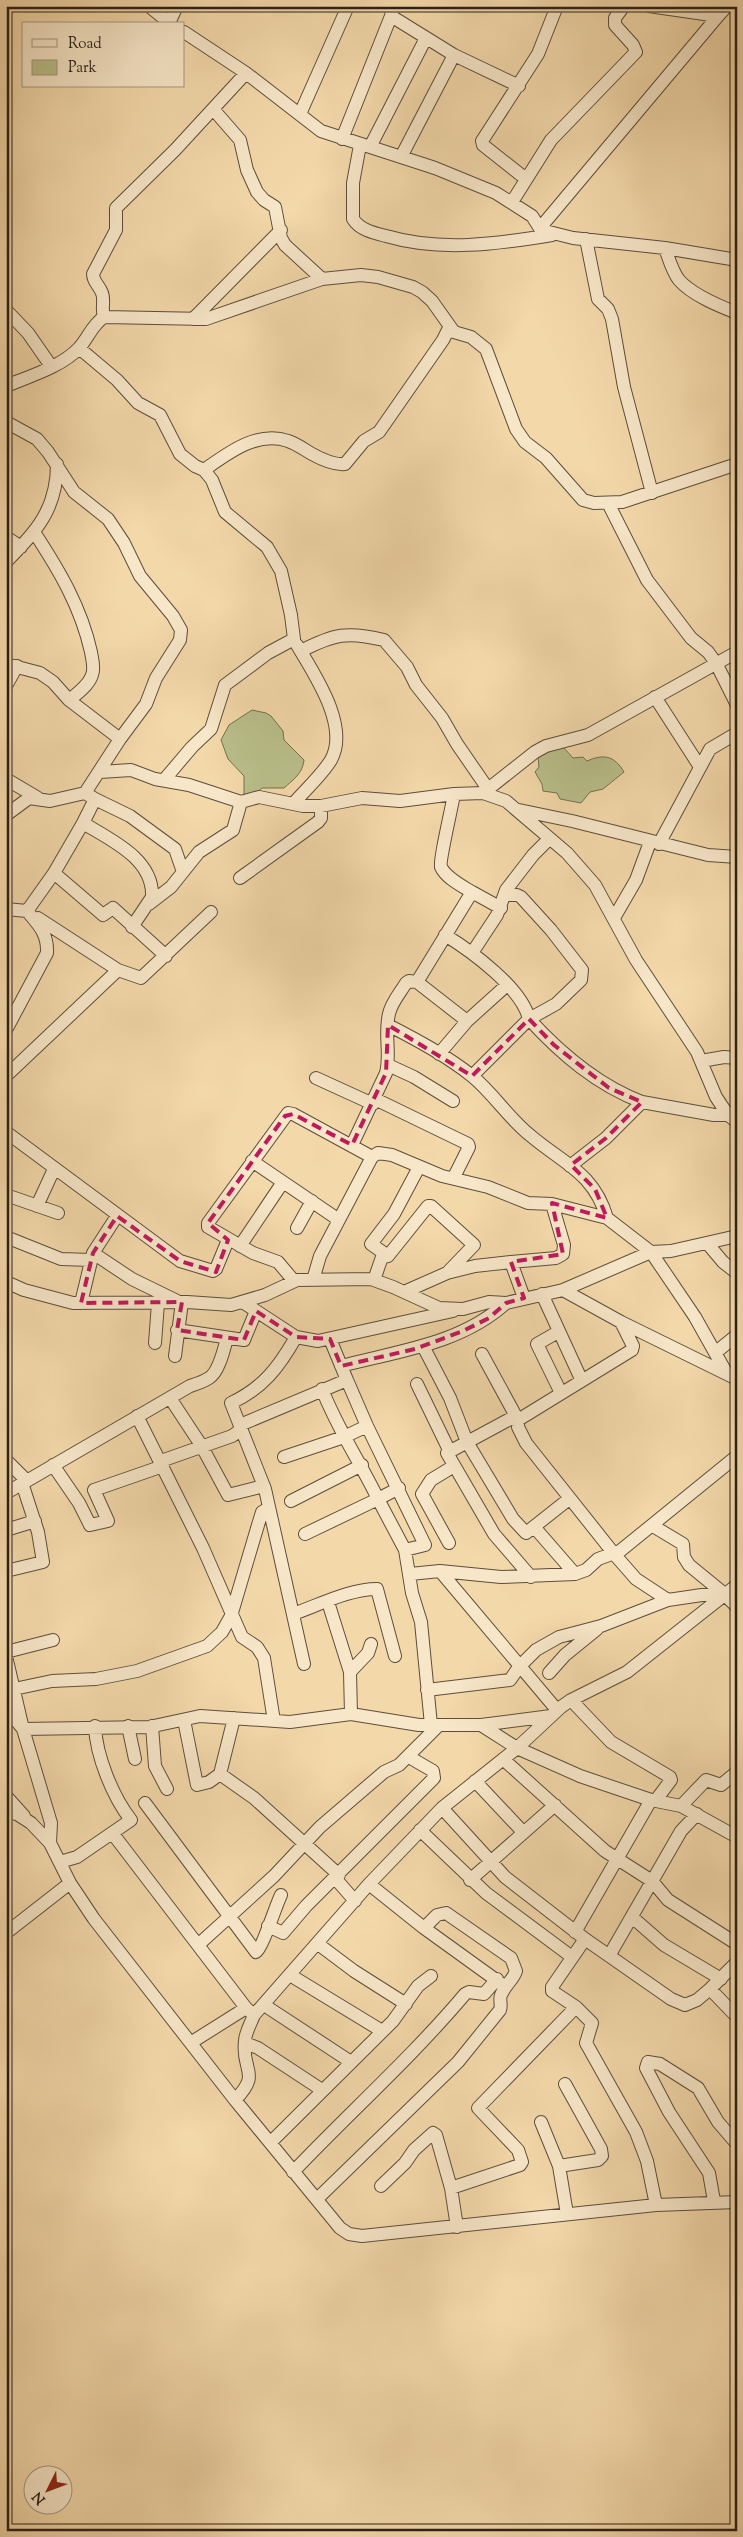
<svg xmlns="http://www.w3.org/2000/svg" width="743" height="2537" font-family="'Sorts Mill Goudy',serif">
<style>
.green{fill:#b9bf8a;stroke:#727051}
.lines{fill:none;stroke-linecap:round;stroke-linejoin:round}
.minor-casing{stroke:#5c4e3c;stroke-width:14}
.minor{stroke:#f7e6c8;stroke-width:12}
.marked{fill:none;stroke:#c2185b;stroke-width:4;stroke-dasharray:10 6;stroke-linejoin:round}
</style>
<rect width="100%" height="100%" fill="#f3d8aa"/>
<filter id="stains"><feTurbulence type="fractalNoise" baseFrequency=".004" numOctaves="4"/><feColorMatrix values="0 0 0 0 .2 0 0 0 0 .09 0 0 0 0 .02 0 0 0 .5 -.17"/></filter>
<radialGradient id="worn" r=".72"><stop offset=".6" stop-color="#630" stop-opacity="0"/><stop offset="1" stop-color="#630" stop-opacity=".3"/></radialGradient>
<path class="green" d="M252 710 266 713 271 716 283 731 284 740 304 760C303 773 293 780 284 788H262L253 796H244V776L228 759 221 740 229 725Z
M563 747 573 758 583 757 587 761C603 754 614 755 624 772L603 789 590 792 581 803 560 799 557 793 543 791 542 784 535 772 539 767 538 756 542 751Z"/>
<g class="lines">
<defs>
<path id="minor" d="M149 6 171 24
M649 6 718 16 727 6
M391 16 454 55 519 86
M169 23 177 6
M184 32 246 73 321 131 435 168 496 193 532 216 541 230 573 238 665 248 737 260
M213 109 240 140 247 170 257 192 264 200 275 207 281 238 285 245 322 279
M300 114 348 6
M342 139 391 16 393 6
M360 145 353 183V219C360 230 374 233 386 236 441 252 496 244 552 235
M370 147 426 38
M401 157 454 55
M526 179 483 145 482 141 538 54 557 6
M512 202 551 140 636 52 633 45 615 25V18L624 6
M540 228 718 16
M586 239 598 299 608 309 612 319 624 387 652 493
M665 248C669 259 672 271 679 280 692 295 719 306 737 313
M6 310 28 333 51 366
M104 317C101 309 105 300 102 293 99 285 93 282 93 274L116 230V208L175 150 246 73
M193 319 281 230
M79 348 117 380 138 403 160 415 180 454 195 466 204 470 212 480 225 512 267 547 281 571 291 615 294 639 268 653 225 685 211 729 192 747 164 780
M6 386C30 376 61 367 79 348 88 338 92 325 104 317L206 319 322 279 361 275 378 277 413 287 422 292 432 301 454 332 471 337 486 349 516 429 525 442 546 458 583 500 594 503 622 502 737 464
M6 422 37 439 48 452 74 492 108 519 124 543 140 576 173 616 181 630 180 640 156 678 146 704 120 739 85 793 95 799 83 823C111 840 154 859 152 897L132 927
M204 470C228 453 258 430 288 441 297 444 305 450 312 454 321 459 335 465 345 464L364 441 379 432 443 340 449 328
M608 503 647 580 691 638 708 652 716 663 737 705
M34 532C59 570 81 607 91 652 92 659 95 668 92 675 89 685 77 694 69 700
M6 537 21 547
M6 562C36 531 57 510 57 464
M301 651C334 634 347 631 384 640L407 667 416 685 442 718 457 744 488 789
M6 664 40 673 53 682 69 700 120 739
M6 686 17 666
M655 697 700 767
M100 772 131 770 155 779 189 785 241 802 259 797 303 806H321L362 798 400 801 454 794 483 793 506 801 567 853 595 885 636 960 697 1052 716 1097 728 1115 737 1111
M6 779 38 798
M483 793 535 752 546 746 588 735 737 652
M95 799 130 816 175 849 183 872
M293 804C305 790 321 776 331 760 350 726 314 674 297 645
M519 810 572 821 708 855 737 857
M6 815 29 798 50 801 85 793
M659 844 710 749 737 733
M54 873 103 915 113 908 166 956
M240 878 318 822 321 818V806
M472 892 501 908
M149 904 171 887 199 852 233 830 241 802
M6 909 27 911C39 925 48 934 47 953L6 1030
M27 911 54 873 83 823
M38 918 118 970
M614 918 636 880 650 842
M445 935C471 951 522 988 529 1019L556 1004 581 980 582 970 551 930 521 897 517 895H505
M472 953 497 915 506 890 533 855 549 839
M417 982 467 1021 439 1054
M467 1021 507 985
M388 1025C417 1040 447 1056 472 1076 494 1094 509 1119 531 1136 564 1164 594 1173 607 1218
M701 1061 724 1057 737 1058
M388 1065 414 1077 453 1101
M6 1076 118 970 141 978 211 912
M472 1076 529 1019C561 1054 597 1085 642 1102
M316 1078 373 1104
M375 1099 468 1144 469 1147 454 1177
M6 1132 180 1261 213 1271 216 1269 228 1240
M352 1145 386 1073C391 1054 384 1034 389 1014 391 1003 400 993 406 983L409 981 417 982 472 892C462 886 446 878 441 867 439 861 452 807 454 794
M252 1161 339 1220
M570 1166 606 1138 642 1102 714 1115H728L737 1122
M6 1195 58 1213
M37 1206 54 1169
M297 1228 312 1201
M6 1237 61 1259 91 1260
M707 1243 723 1262 737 1273
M240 1246 283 1182
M93 1253 132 1279 177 1301
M388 1256 371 1244 394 1214 419 1167
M511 1262 556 1258 563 1254 564 1245 552 1204
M447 1273 475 1266 511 1262 524 1298
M313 1280 320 1256 372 1157 378 1153 392 1155 442 1176 488 1187 528 1203 552 1204 607 1218 651 1252 695 1317 727 1374
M374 1280 382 1257 388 1256 428 1206H431L474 1245 447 1273 404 1292
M294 1281 278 1262 253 1253 208 1227V1223L288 1113 293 1114 372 1157
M6 1282 24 1290 73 1303 187 1302 231 1305 265 1295 297 1280 371 1279 393 1287 439 1308 463 1309 489 1302 506 1303 563 1290 651 1252 671 1251 737 1236
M563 1290 621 1322 737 1379
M542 1294 581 1379
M81 1303 93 1253 117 1216
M244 1303 296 1337 318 1341 453 1311
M177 1330 244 1340 256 1311
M558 1332 537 1344 561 1393
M296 1337C279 1367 263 1388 231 1403L265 1489 304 1664
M155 1343 158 1303
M423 1346 450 1398 467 1442 513 1519 526 1533 569 1499
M715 1353 737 1335
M482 1354 518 1420V1427L526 1443 615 1555 636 1579 668 1600
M175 1356 182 1302
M341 1366C398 1351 461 1344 506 1303
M347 1380 367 1426 425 1545 405 1550
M417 1384 450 1452
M322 1389C337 1428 360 1462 378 1499L399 1488
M170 1398 201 1445 228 1495 264 1486
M137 1416 203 1548 242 1637 257 1647 264 1658 274 1721
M240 1425 347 1380 330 1339
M284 1457 344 1437 367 1426
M6 1460 27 1481
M161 1461 232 1436 242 1429
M53 1465 79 1503 90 1525 108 1521 94 1490 163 1466
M6 1493 190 1386C196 1384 203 1382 209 1378 219 1372 224 1349 227 1338
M291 1501 362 1465
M653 1526 683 1544 684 1557 689 1565 722 1592
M535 1528 575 1574
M6 1530 35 1521
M305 1534 378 1499 405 1550 412 1593 421 1622 431 1725
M449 1543 422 1494 431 1480 454 1466
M6 1571 43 1562 38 1532 22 1483
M440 1571 557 1710
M410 1574 440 1571 501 1577 575 1574 586 1570 598 1559 620 1551 737 1456
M531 1577 494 1534 447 1453 510 1419 518 1420 632 1350 633 1346 621 1322
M328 1602 350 1672
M293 1614C319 1605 349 1589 377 1589L395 1656
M6 1652 53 1640
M6 1656 23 1729 51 1823 50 1843
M549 1673 565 1655 597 1629
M14 1689 52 1681 96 1679 137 1671 207 1646 222 1632 231 1616 258 1525 262 1512 269 1508
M427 1690 510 1680 519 1667 536 1650 559 1637 601 1626 668 1600 722 1592 737 1607
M571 1700 611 1742 670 1777 671 1780 656 1800
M6 1708 23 1729 149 1727 200 1716 290 1722 351 1714 419 1725H481L517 1748 580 1776 651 1800 681 1806 737 1837
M351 1714 350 1672 368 1653 371 1644
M184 1720 197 1785 209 1782 220 1774 234 1718
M481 1725 551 1716
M128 1726 135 1759
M152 1726 155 1766 167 1789
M503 1759 605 1851 652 1881 668 1900 737 1944
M220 1774 254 1798 339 1875
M475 1781 523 1832
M6 1796 24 1816
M145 1803 256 1952C262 1949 276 1905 281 1895
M681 1806 706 1780 721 1785 737 1772
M442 1808 505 1877 585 1939 671 1999 685 2005 697 2000 710 1989 737 1962
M6 1812 17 1814 31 1823 50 1843 70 1883 94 1919 235 2100 340 2228 349 2234 362 2236 656 2205 737 2202
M420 1830 486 1893 572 1957
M113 1834 246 2008 254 2015
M60 1862 77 1857 131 1820C113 1797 96 1756 95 1726
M335 1878 355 1901
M470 1880 555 1805
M369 1884 424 1928 503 1985
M632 1917 664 1945 721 1979
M268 1926 283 1933 306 1906 434 1778 433 1771 409 1757
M575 1932 651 1800
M6 1933 70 1883
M585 1939 552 1987V1991L576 2007 592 2023 586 2043 636 2132 647 2161 656 2205
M318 1944 354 1971 406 2004
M198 1945 274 1876 320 1827 384 1772 399 1765 439 1725
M609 1956 681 1831 697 1814
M290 1975 382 2031
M710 1989 737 2017
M264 2005 351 2062
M192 2042 246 2008
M245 2043 258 2048 322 2090
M235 2100C262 2072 241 2072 245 2041 245 2033 251 2023 254 2015L369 1884 442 1808 517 1748 561 1707 571 1700 627 1672 737 1585
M541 2122 559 2166 567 2214
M271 2142 393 2021 418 1986 431 1976
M559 2166 598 2160 602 2156 601 2149 565 2084
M293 2172C350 2112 412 2057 465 1994L469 1992 484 1994 497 1979
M381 2186 405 2163 414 2150 433 2133 436 2135 451 2188 457 2227
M451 2188 520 2165 522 2162 518 2150 478 2108 576 2007
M317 2199 458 2062 500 2010C502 2005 499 2000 501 1995 505 1985 513 1980 516 1971L511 1958 446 1913 437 1915 424 1928
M714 2201 709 2173 669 2112 646 2068 648 2062 660 2064 698 2088 718 2122 737 2144"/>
</defs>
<use href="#minor" class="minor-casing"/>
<use href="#minor" class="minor"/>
</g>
<path class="marked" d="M529 1019 554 1045 609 1088 642 1102 606 1138 571 1165 595 1189 607 1218 552 1203 563 1254 511 1262 524 1298 506 1303 489 1318 463 1331 415 1349 341 1366 330 1339 296 1337 256 1311 244 1340 177 1330 182 1302 81 1303 93 1253 117 1216 180 1261 216 1272 228 1240 208 1223 285 1116 293 1114 352 1145 386 1073 388 1025 472 1076Z"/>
<rect width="743" height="2537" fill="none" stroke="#f3d8aa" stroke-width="25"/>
<rect x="8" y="8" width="728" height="2522" fill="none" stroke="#2a2018" stroke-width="2.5"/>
<rect x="12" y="12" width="718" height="2512" fill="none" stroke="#2a2018"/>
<rect x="22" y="22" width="162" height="65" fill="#f7e6c8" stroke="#a59782"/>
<rect x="32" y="39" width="25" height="8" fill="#f7e6c8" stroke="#a59782"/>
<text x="68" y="48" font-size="15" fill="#2a2018">Road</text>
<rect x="32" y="60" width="25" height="15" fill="#b9bf8a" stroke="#a59782"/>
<text x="68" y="72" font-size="15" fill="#2a2018">Park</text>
<g transform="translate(48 2490) rotate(228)"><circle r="24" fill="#f7e6c8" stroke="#a59782"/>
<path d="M0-4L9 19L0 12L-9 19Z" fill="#8f2418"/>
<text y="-8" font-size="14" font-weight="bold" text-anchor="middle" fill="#2a2018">N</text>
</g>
<rect width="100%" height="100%" filter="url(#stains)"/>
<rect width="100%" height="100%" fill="url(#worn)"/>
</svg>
